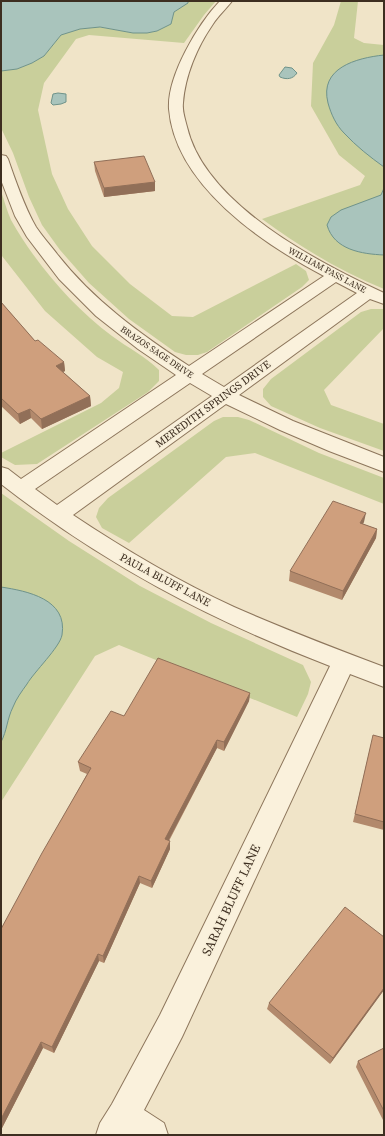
<svg xmlns="http://www.w3.org/2000/svg" width="385" height="1136" font-family="'Source Serif 4',serif">
<style>
.green{fill:#c9cf9b}
.water{fill:#a9c4bc;stroke:#6f938a}
.lines{fill:none;stroke-linecap:round;stroke-linejoin:round}
.minor-casing{stroke:#8d765c;stroke-width:2}
.minor{fill:#faf1dc;fill-rule:evenodd}
.wall{fill:#b2896c}
.shaded-wall{fill:#916f58}
.building{fill:#cf9f7d;stroke:#916f58}
.labels{text-anchor:middle;dominant-baseline:central;stroke-width:3;stroke-linejoin:round;paint-order:stroke}
.far-street-label{font-size:9px;fill:#3d2e20;stroke:#f7eed8}
.street-label{font-size:11px;fill:#3d2e20;stroke:#f7eed8}
.near-street-label{font-size:13px;fill:#3d2e20;stroke:#f7eed8}
</style>
<rect width="100%" height="100%" fill="#f0e4c8"/>
<path class="green" d="M188 1H216L204 15 184 43 89 35 76 39 44 83 38 110 52 174 68 209 92 246 130 284 172 316 193 317 296 264 306 271 309 280 302 287 207 352 198 355H186L175 352 129 319 89 283 60 250 42 225 29 197 13 153 1 128V71L17 69 32 63 44 56 61 35 80 29 99 27 133 33H147L157 31 171 24 174 12 187 3Z
M341 1H358L354 38 364 43 384 45V289C340 271 300 247 262 219L360 185 365 176 339 155 311 106 313 63 334 25Z
M1 191C4 200 7 211 11 220 36 264 72 306 112 336 128 348 145 356 159 370V381L148 392 37 464 15 465 1 457V453L101 403 119 388 123 372 97 357 45 311 2 256 1 254Z
M371 309H384V328L324 390 331 405 384 424V451L320 428 271 406 263 397V389L271 379 361 312Z
M223 417H238L249 420 319 453 384 478V504L255 453 226 457 129 543 102 528 96 517 99 508 108 498 214 421Z
M1 493 69 541 140 586 211 623 303 665 311 682 308 694 297 717 119 645 95 656 1 802Z"/>
<path class="water" d="M1 1H188V3L174 12 171 24 157 31 147 33H133L100 27 80 29 61 35 44 56 32 63 17 69 1 71Z
M384 55V167C370 157 356 146 344 133 336 125 331 114 328 103 319 68 356 58 384 55Z
M285 67 292 68 297 73C293 79 287 80 280 77L279 75Z
M58 93 66 94V102L61 104 53 105 51 103 53 94Z
M384 188V255C362 254 334 250 327 225L331 217 341 210 381 195Z
M1 587C27 591 68 599 62 635 60 647 34 672 27 684 22 691 16 699 13 707 7 719 7 731 1 742Z"/>
<g class="lines">
<defs>
<path id="minor" d="M220 1H232C226 9 218 16 213 24 197 47 185 76 183 103 182 111 185 119 187 127 205 204 317 262 384 293V304L370 299 239 395 293 421 384 457V472L329 451 280 430 226 404 73 515C124 549 178 581 234 607 284 629 334 648 384 667V687L350 674 182 1037 144 1110 164 1123 168 1135H96L100 1123 112 1104 160 1015 330 666C208 619 104 564 1 484V467L8 469 21 479 176 375 138 349 96 316 59 279 27 237 15 216 1 180V155L6 156 8 159C16 182 24 206 36 227 42 236 50 245 57 254 93 300 140 334 189 366L324 276C263 244 175 185 169 109 167 76 198 24 220 1ZM336 282 357 293 224 387 202 374ZM190 383 212 396 57 505 35 489Z"/>
</defs>
<use href="#minor" class="minor-casing"/>
<use href="#minor" class="minor"/>
</g>
<path class="wall" d="M94 162 155 182V191L104 197 95 171Z
M1 302 35 341 64 362 65 371 63 372 90 396 91 406 42 429 31 418 20 424 1 406Z
M364 522 363 524 377 529 376 538 342 600 289 581 290 571Z
M250 693 249 701 224 751 217 748 169 841 170 849 152 888 140 883 104 963 99 961 54 1053 43 1048 1 1130V929L87 774 80 771 78 762 124 716Z
M384 738V830L353 822 371 744Z
M384 937V990L330 1064 267 1009 269 1003Z
M384 1048V1122L356 1067 358 1061Z"/>
<path class="shaded-wall" d="M155 182V191L104 197V188Z
M64 362 65 371 57 375 56 366Z
M90 396 91 406 42 429 41 419Z
M30 409 31 418 20 424 18 414Z
M366 513 364 522 358 532 360 523Z
M377 529 376 538 342 600 343 591Z
M250 693 249 701 224 751V742Z
M217 740V748L165 847V839Z
M170 841V849L152 888 151 881Z
M139 876 140 883 104 963 103 956Z
M98 954 99 961 54 1053 52 1047Z
M384 988V990L330 1064 333 1058Z
M41 1042 43 1048 1 1130V1119Z"/>
<path class="building" d="M144 156 155 182 104 188 94 162Z
M1 302 35 341 38 340 64 362 56 366 90 396 41 419 30 409 18 414 1 398Z
M333 501 366 513 360 523 377 529 343 591 290 571Z
M158 658 250 693 224 742 217 740 165 839 170 841 151 881 139 876 103 956 98 954 52 1047 41 1042 1 1119V929L42 853 91 768 78 762 111 711 124 716Z
M373 735 384 738V822L355 814Z
M345 907 384 937V988L333 1058 269 1003Z
M384 1048V1111L358 1061Z"/>
<g class="labels">
<g class="far-street-label">
<text transform="translate(327 270) rotate(28)">WILLIAM PASS LANE</text>
<text transform="translate(157 352) rotate(34)">BRAZOS SAGE DRIVE</text>
</g>
<g class="street-label">
<text transform="translate(213 404) rotate(-36)">MEREDITH SPRINGS DRIVE</text>
<text transform="translate(165 580) rotate(28)">PAULA BLUFF LANE</text>
</g>
<g class="near-street-label">
<text transform="translate(231 900) rotate(-65)">SARAH BLUFF LANE</text>
</g>
</g>
<rect width="385" height="1136" fill="none" stroke="#3d2e20" stroke-width="4"/>
</svg>
